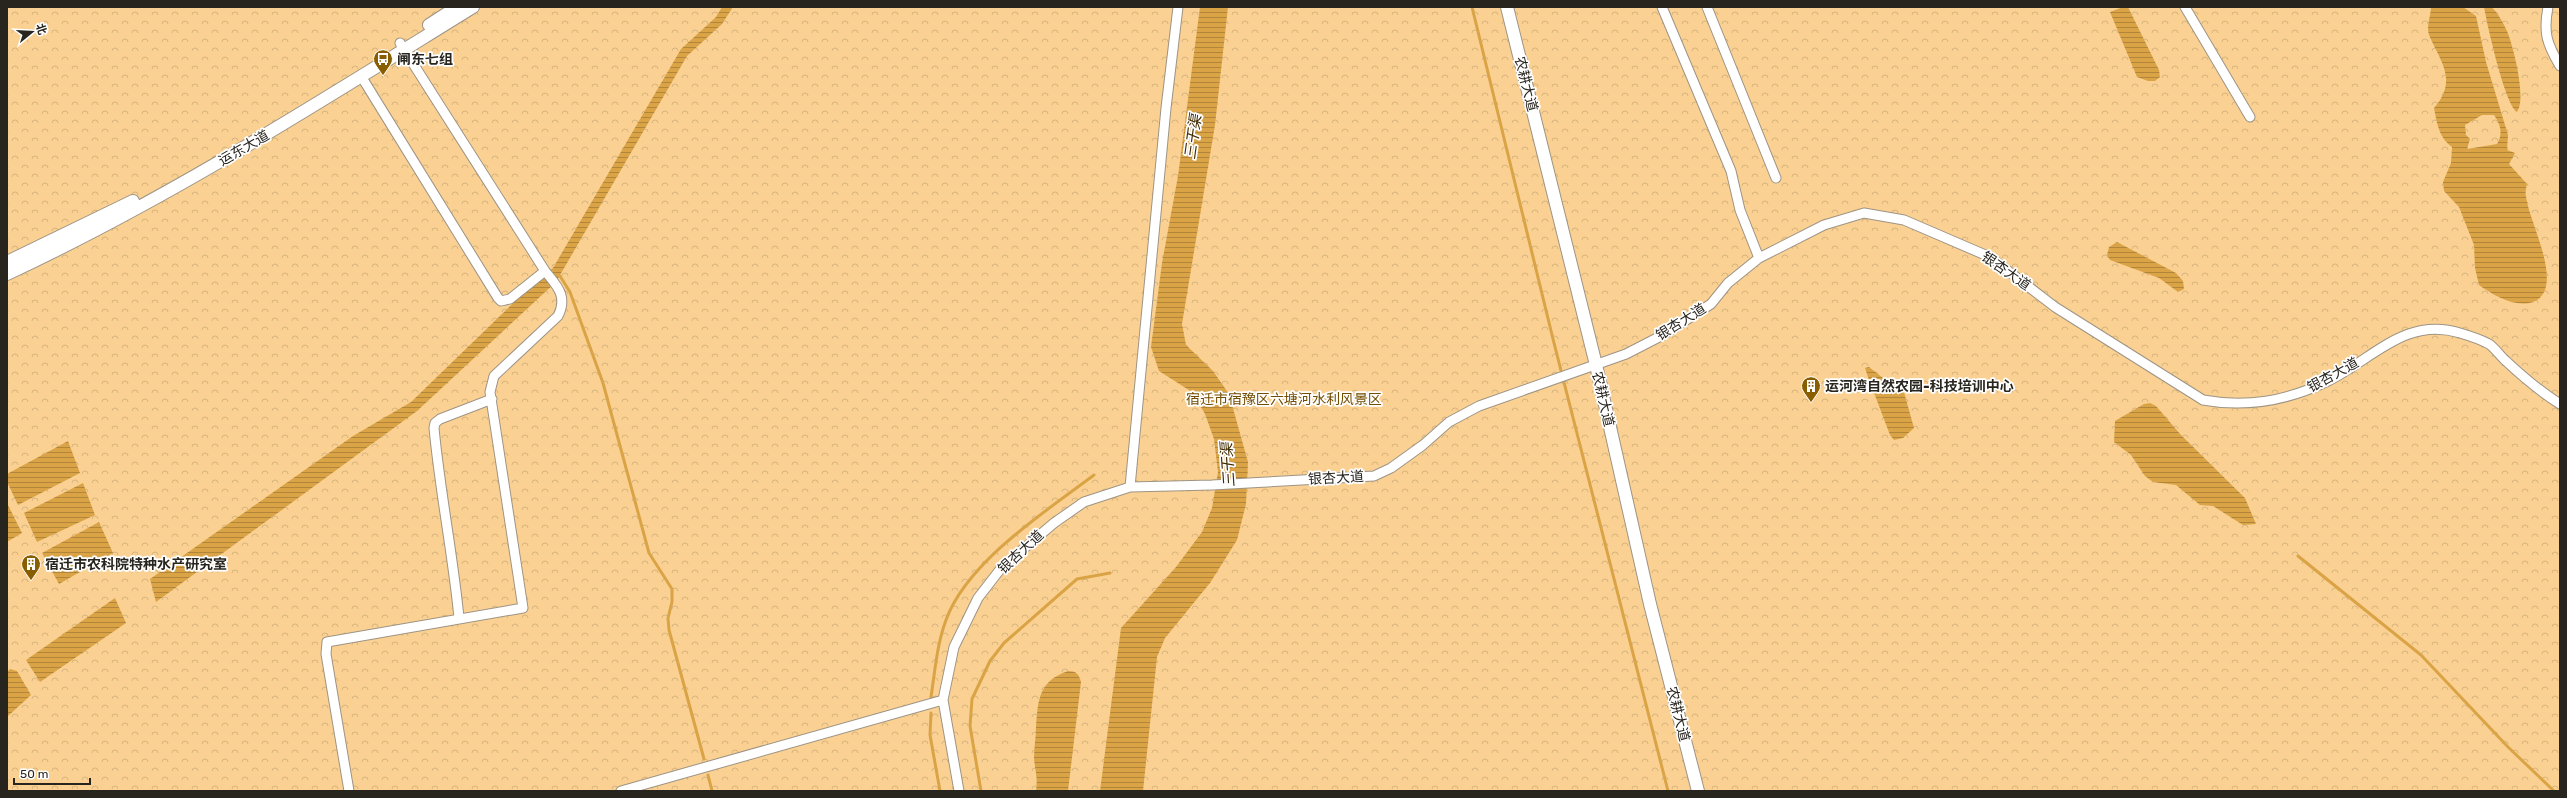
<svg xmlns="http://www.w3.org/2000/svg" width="2567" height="798" font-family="Rubik,'Noto Sans SC',sans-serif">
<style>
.park{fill:url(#park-crowns)}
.water{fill:url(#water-rules);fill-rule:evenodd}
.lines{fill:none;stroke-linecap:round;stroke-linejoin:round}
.stream{stroke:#daa446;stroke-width:3}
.street-casing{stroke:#9e9485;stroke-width:11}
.secondary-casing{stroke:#9e9485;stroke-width:14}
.street{stroke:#fff;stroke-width:9}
.secondary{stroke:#fff;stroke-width:12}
.labels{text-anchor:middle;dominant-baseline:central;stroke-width:3.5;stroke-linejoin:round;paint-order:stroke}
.poi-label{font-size:14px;font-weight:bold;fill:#28241e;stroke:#fff;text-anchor:start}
.street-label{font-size:14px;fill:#28241e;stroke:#fff}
.park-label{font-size:14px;fill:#714d00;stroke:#fff}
.water-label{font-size:15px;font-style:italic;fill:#412b01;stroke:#fff}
</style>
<defs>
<pattern id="park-crowns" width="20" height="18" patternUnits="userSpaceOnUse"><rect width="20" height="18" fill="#fad192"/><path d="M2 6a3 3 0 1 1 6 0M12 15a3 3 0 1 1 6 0" fill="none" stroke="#d6b37d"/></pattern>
<pattern id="water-rules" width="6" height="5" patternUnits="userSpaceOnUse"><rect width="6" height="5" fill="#daa446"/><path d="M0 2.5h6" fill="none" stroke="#b1853a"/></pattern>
</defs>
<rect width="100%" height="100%" fill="#f9eedd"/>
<path class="park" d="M7 7H2560V791H7Z"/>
<path class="water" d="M722 7H733L722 24 687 56 556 282 417 411 156 602 150 579 353 436 411 402 537 280 553 268 681 49 716 17Z
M1200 7H1228L1215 125 1182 324 1186 345 1213 371 1229 394 1248 462 1246 504 1237 540 1210 583 1165 638 1157 657 1143 791H1100L1121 628 1176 567 1202 532 1212 508 1218 472 1214 439 1205 414 1192 392 1159 371 1151 347 1162 263 1178 176Z
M2123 7H2128L2159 70 2160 77 2155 81H2148L2137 77 2110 12Z
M2431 7H2463L2476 16 2486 62 2508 135 2507 150 2515 153 2509 164 2527 184C2526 188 2525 193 2526 196 2528 220 2567 289 2533 302 2514 308 2493 295 2479 285L2475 268 2474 245 2459 207 2444 191 2443 182 2451 163 2452 147C2439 138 2437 123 2434 108 2458 80 2441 63 2429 35 2426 27 2431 15 2431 7ZM2482 115H2494C2501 125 2503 134 2497 144L2467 149 2470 139 2466 135 2465 125Z
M2484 7H2492C2498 14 2503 22 2507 31 2513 45 2527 99 2517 112 2505 105 2487 24 2484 7Z
M2117 242 2176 273 2183 281 2184 289 2178 292 2159 278 2110 260 2107 255 2109 247Z
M1869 367 1883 378 1899 381 1902 385 1914 428 1903 438 1894 440 1890 435 1868 377 1865 368Z
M2150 403 2156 406 2181 435 2245 498 2256 524 2243 525 2213 506 2200 505 2176 485 2153 482 2145 476 2131 455 2114 442 2115 421 2144 404Z
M68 441 80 473 18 505 7 482V474Z
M83 483 95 515 37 542 24 513Z
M7 503 22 533 7 542Z
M99 522 113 553 59 584 42 553Z
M115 598 126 623 40 682 26 660Z
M10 669 17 671 31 695 7 717V672Z
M1068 671C1076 671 1079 674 1081 682L1068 791H1036C1038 776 1035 771 1034 758 1034 748 1036 737 1036 727 1038 699 1039 681 1068 671Z"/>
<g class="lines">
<path class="stream" d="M1472 7 1554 343 1668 791
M560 276 570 292 603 383 649 553 672 589V602L668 618 669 630 704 759
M2298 556 2421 655 2508 747 2554 791
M931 697C935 671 937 644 946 620 967 562 1046 511 1094 475
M931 713 930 735 940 791
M708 775 712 791
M981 791 970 726 972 699 990 661 1004 643 1077 579 1110 573"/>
<defs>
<path id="street" d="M1662 7 1731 171 1740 210 1759 258
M1707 7 1776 178
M2185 7 2250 117
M2548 7C2543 33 2547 44 2560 66
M361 76 498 298 501 301 510 299 545 271 400 43
M1130 487 1166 108 1178 7
M459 618C453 555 440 492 434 428L435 423 440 419 492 399
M349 791 326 654 327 642 523 608 490 392 494 376 558 316C568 296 557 286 545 271
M621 791 943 700
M959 791 943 700 954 647 978 598 1002 567 1054 523 1084 502 1130 487 1212 485 1374 476 1391 468 1423 445 1449 422 1479 406 1626 354 1661 336 1711 304 1728 283 1759 258 1824 225 1864 213 1904 220 1990 257 2055 307 2203 400C2247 408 2286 401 2326 382 2372 360 2405 316 2460 333 2470 336 2480 339 2489 344 2495 348 2500 356 2506 361 2522 376 2541 392 2560 404"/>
<path id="secondary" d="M1507 7 1596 365 1650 604 1698 791
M429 25 457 7
M7 262 133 201
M7 274C170 198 321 101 473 7"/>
</defs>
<use href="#street" class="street-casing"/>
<use href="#secondary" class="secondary-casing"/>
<use href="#street" class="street"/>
<use href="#secondary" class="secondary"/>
</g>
<defs>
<symbol id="bus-pin" viewBox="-11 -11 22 30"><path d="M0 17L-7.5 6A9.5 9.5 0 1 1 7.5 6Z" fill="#895e00" stroke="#fff"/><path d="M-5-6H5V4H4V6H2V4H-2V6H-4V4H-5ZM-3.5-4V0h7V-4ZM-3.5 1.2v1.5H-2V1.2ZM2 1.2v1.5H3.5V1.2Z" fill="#fff"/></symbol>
<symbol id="building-pin" viewBox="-11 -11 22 30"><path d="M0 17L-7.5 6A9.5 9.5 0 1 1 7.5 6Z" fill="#895e00" stroke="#fff"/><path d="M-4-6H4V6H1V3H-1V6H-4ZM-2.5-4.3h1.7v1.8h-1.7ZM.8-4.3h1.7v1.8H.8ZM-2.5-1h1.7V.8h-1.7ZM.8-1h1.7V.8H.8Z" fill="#fff"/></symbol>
</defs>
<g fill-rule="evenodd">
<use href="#bus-pin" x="372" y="48" width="22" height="30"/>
<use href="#building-pin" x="1800" y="375" width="22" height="30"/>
<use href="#building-pin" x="20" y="553" width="22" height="30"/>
</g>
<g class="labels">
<g class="poi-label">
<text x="397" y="59">闸东七组</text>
<text x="1825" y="386">运河湾自然农园-科技培训中心</text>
<text x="45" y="564">宿迁市农科院特种水产研究室</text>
</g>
<g class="street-label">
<text transform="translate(1526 84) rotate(76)">农耕大道</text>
<text transform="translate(244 148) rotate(-30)">运东大道</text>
<text transform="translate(2006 271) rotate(35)">银杏大道</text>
<text transform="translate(1681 322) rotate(-32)">银杏大道</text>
<text transform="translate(2333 375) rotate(-29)">银杏大道</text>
<text transform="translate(1603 399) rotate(77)">农耕大道</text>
<text transform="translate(1336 478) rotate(-3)">银杏大道</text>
<text transform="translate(1021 552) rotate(-43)">银杏大道</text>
<text transform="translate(1678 714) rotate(76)">农耕大道</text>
</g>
<g class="park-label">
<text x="1284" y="399">宿迁市宿豫区六塘河水利风景区</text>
</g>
<g class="water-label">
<text transform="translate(1193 137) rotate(-82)">三干渠</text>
<text transform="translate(1228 465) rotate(-94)">三干渠</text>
</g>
</g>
<rect width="2567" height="798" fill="none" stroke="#28241e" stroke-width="16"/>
<g transform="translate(32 32) rotate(72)" stroke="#ffffff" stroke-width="3" paint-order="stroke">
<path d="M0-3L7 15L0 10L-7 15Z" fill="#28241e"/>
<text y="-6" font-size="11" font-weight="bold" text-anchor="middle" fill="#28241e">北</text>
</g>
<path d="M14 778v6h76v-6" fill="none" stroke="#28241e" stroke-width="2"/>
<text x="20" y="778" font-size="12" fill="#28241e" stroke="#ffffff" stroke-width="3" paint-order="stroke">50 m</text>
</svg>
